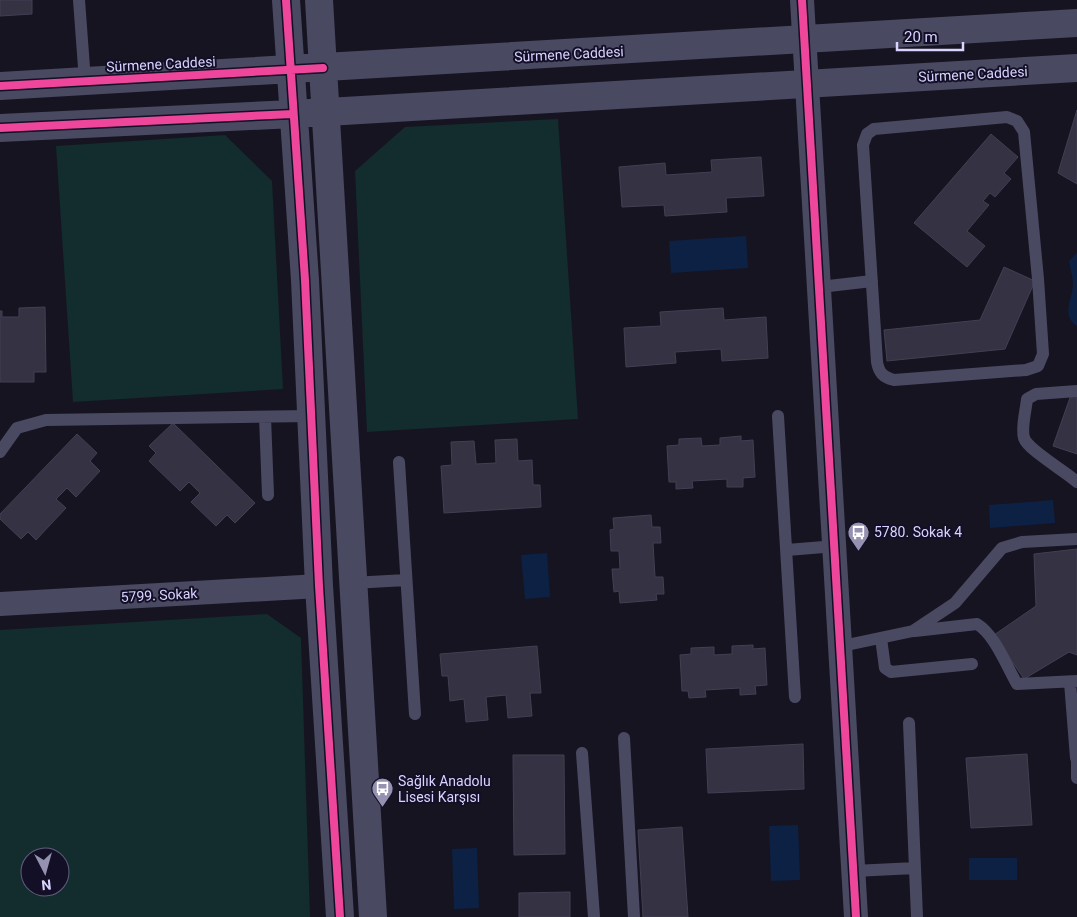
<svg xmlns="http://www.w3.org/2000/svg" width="1077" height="917" font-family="Roboto,sans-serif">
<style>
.green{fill:#132c2d;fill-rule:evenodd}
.water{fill:#0d2144}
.building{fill:#343243;stroke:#433f54}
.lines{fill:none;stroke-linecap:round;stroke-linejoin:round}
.service{stroke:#4a4962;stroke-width:12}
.minor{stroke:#4a4962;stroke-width:24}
.tertiary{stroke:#4a4962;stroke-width:28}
.cycleway-casing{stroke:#130f26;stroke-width:11}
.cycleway{stroke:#ed469a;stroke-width:8}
.labels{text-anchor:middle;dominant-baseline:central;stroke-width:4;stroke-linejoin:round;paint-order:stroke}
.street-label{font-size:14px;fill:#d9d4ff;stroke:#130f26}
.poi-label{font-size:14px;fill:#d9d4ff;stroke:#130f26;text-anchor:start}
</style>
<rect width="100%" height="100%" fill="#161421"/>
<path class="green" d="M558 119 578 419 367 432 355 171 405 127Z
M225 135 272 181 283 389 73 402 56 146Z
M267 614 301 638 310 917H0V630ZM30 857H60V887H30Z"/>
<path class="water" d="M746 236 748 268 671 273 669 241Z
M1077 253V326C1061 316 1072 300 1073 285 1073 276 1070 269 1069 261Z
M1053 500 1055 523 990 528 989 505Z
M547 553 550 597 525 599 521 555Z
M798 825 800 880 771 881 769 826Z
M477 848 479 908 454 909 452 849Z
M969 858H1017V880H969Z"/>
<path class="building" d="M0 0H32V14L0 16Z
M1077 110V184L1058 173Z
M991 134 1018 157 1004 173 1011 179 995 197 990 193 983 201 989 205 967 231 985 246 967 267 914 223Z
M761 157 764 196 726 198 727 212 665 216 664 205 622 207 619 167 665 163 666 175 712 172 711 160Z
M1004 267 1035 281 1005 349 887 361 884 330 980 320Z
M45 307 46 372H34V382H0V311H2V317H19V308Z
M723 308 724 320 766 317 768 358 722 361 721 349 675 352 676 363 626 367 624 328 661 326 660 312Z
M1072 392 1077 394V454L1053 446Z
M173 423 255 503 235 523 227 515 216 526 191 502 200 493 189 482 180 491 149 461 156 453 149 446Z
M77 434 97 453 90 461 100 471 76 497 67 488 56 499 66 508 36 540 28 532 21 539 0 519V514Z
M741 436V441L753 440 755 477 743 478V487H727V479L692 481 693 488 676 489V482H669L667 446 679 445V439L701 438 702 446 720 445V438Z
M517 439 518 461 532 460 533 485H540L541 507 444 513 441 466 452 465 451 442 474 441 476 464 496 463 495 440Z
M651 515 652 527H660L661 543H653L655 577H663L664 594H656L657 600 620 603 619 591 614 592 612 569H620L619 551H611L610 530 614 529 613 518Z
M1077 549V655L1069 652 1024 679 994 635 1036 606 1034 554Z
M753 645V649L765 648 767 685 755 686 756 694 740 695V688L705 690 706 697 689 698 688 691H682L680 655 691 654V648L714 647V655L732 654V646Z
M537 646 541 693H530L532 716 508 718 506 695 486 697 488 720 466 722 464 699 450 701 448 676H442L440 654Z
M803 744 804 789 708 793 706 749Z
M1027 754 1032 825 971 828 966 758Z
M513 755H564L565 854 514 855Z
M682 827 688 917H643L638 830Z
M570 892V917H519V893Z"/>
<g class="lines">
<path class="service" d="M79 0 85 81
M1007 117 1017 121 1024 132 1038 279 1043 354 1038 366 1026 370 894 380C883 377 879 373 877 362L863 145 867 134 874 129Z
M820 287 872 281
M1077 391 1036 394 1027 399C1026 410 1021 427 1024 438 1028 450 1065 471 1077 482
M778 416 795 697
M265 417 268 495
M0 452 17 428 46 420 311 416
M399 462 415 714
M787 550 836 546
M352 583 406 580
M915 631 977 624C995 635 1006 665 1017 684L1077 681
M881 638 885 668 891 672 972 664
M842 646 913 631 955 603 1002 548 1022 542 1077 539
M1070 682 1076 758
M909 723 917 917
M624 738 634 917
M582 753 594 917
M1077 758V778
M854 871 915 868"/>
<path class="minor" d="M802 0 856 917
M0 604 319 586"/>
<path class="tertiary" d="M286 0 305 280 319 586 340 917
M319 0 373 917
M0 86 1077 23
M0 128 293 114 1077 68"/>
<defs>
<path id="cycleway" d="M286 0 305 280 319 586 340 917
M802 0 856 917
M0 86 323 68
M0 128 293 114"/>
</defs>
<use href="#cycleway" class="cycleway-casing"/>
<use href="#cycleway" class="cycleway"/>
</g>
<defs>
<symbol id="bus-pin" viewBox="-11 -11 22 30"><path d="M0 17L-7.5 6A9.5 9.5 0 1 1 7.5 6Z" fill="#9591b1" stroke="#130f26"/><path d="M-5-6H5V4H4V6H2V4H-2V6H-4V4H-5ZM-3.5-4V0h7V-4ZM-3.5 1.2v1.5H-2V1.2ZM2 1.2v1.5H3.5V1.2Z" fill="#fff"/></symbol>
</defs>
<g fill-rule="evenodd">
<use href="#bus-pin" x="846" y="520" width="25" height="34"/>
<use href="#bus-pin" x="370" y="776" width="25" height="34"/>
</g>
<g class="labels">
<g class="street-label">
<text transform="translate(569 54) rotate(-3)">Sürmene Caddesi</text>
<text transform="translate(161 64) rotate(-3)">Sürmene Caddesi</text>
<text transform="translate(973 74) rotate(-3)">Sürmene Caddesi</text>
<text transform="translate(159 595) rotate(-3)">5799. Sokak</text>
</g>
<g class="poi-label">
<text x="874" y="532">5780. Sokak 4</text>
<text x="398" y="781">Sağlık Anadolu<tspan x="398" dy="16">Lisesi Karşısı</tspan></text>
</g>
</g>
<g transform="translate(45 872) rotate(174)"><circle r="24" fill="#130f26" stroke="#625e7d"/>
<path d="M0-4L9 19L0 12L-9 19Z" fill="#9591b1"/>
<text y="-8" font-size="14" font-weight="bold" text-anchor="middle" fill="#d9d4ff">N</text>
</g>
<path d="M897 42v8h66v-8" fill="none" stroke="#d9d4ff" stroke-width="2.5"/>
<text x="904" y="42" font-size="15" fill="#d9d4ff" stroke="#130f26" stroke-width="4" paint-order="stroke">20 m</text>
</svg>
